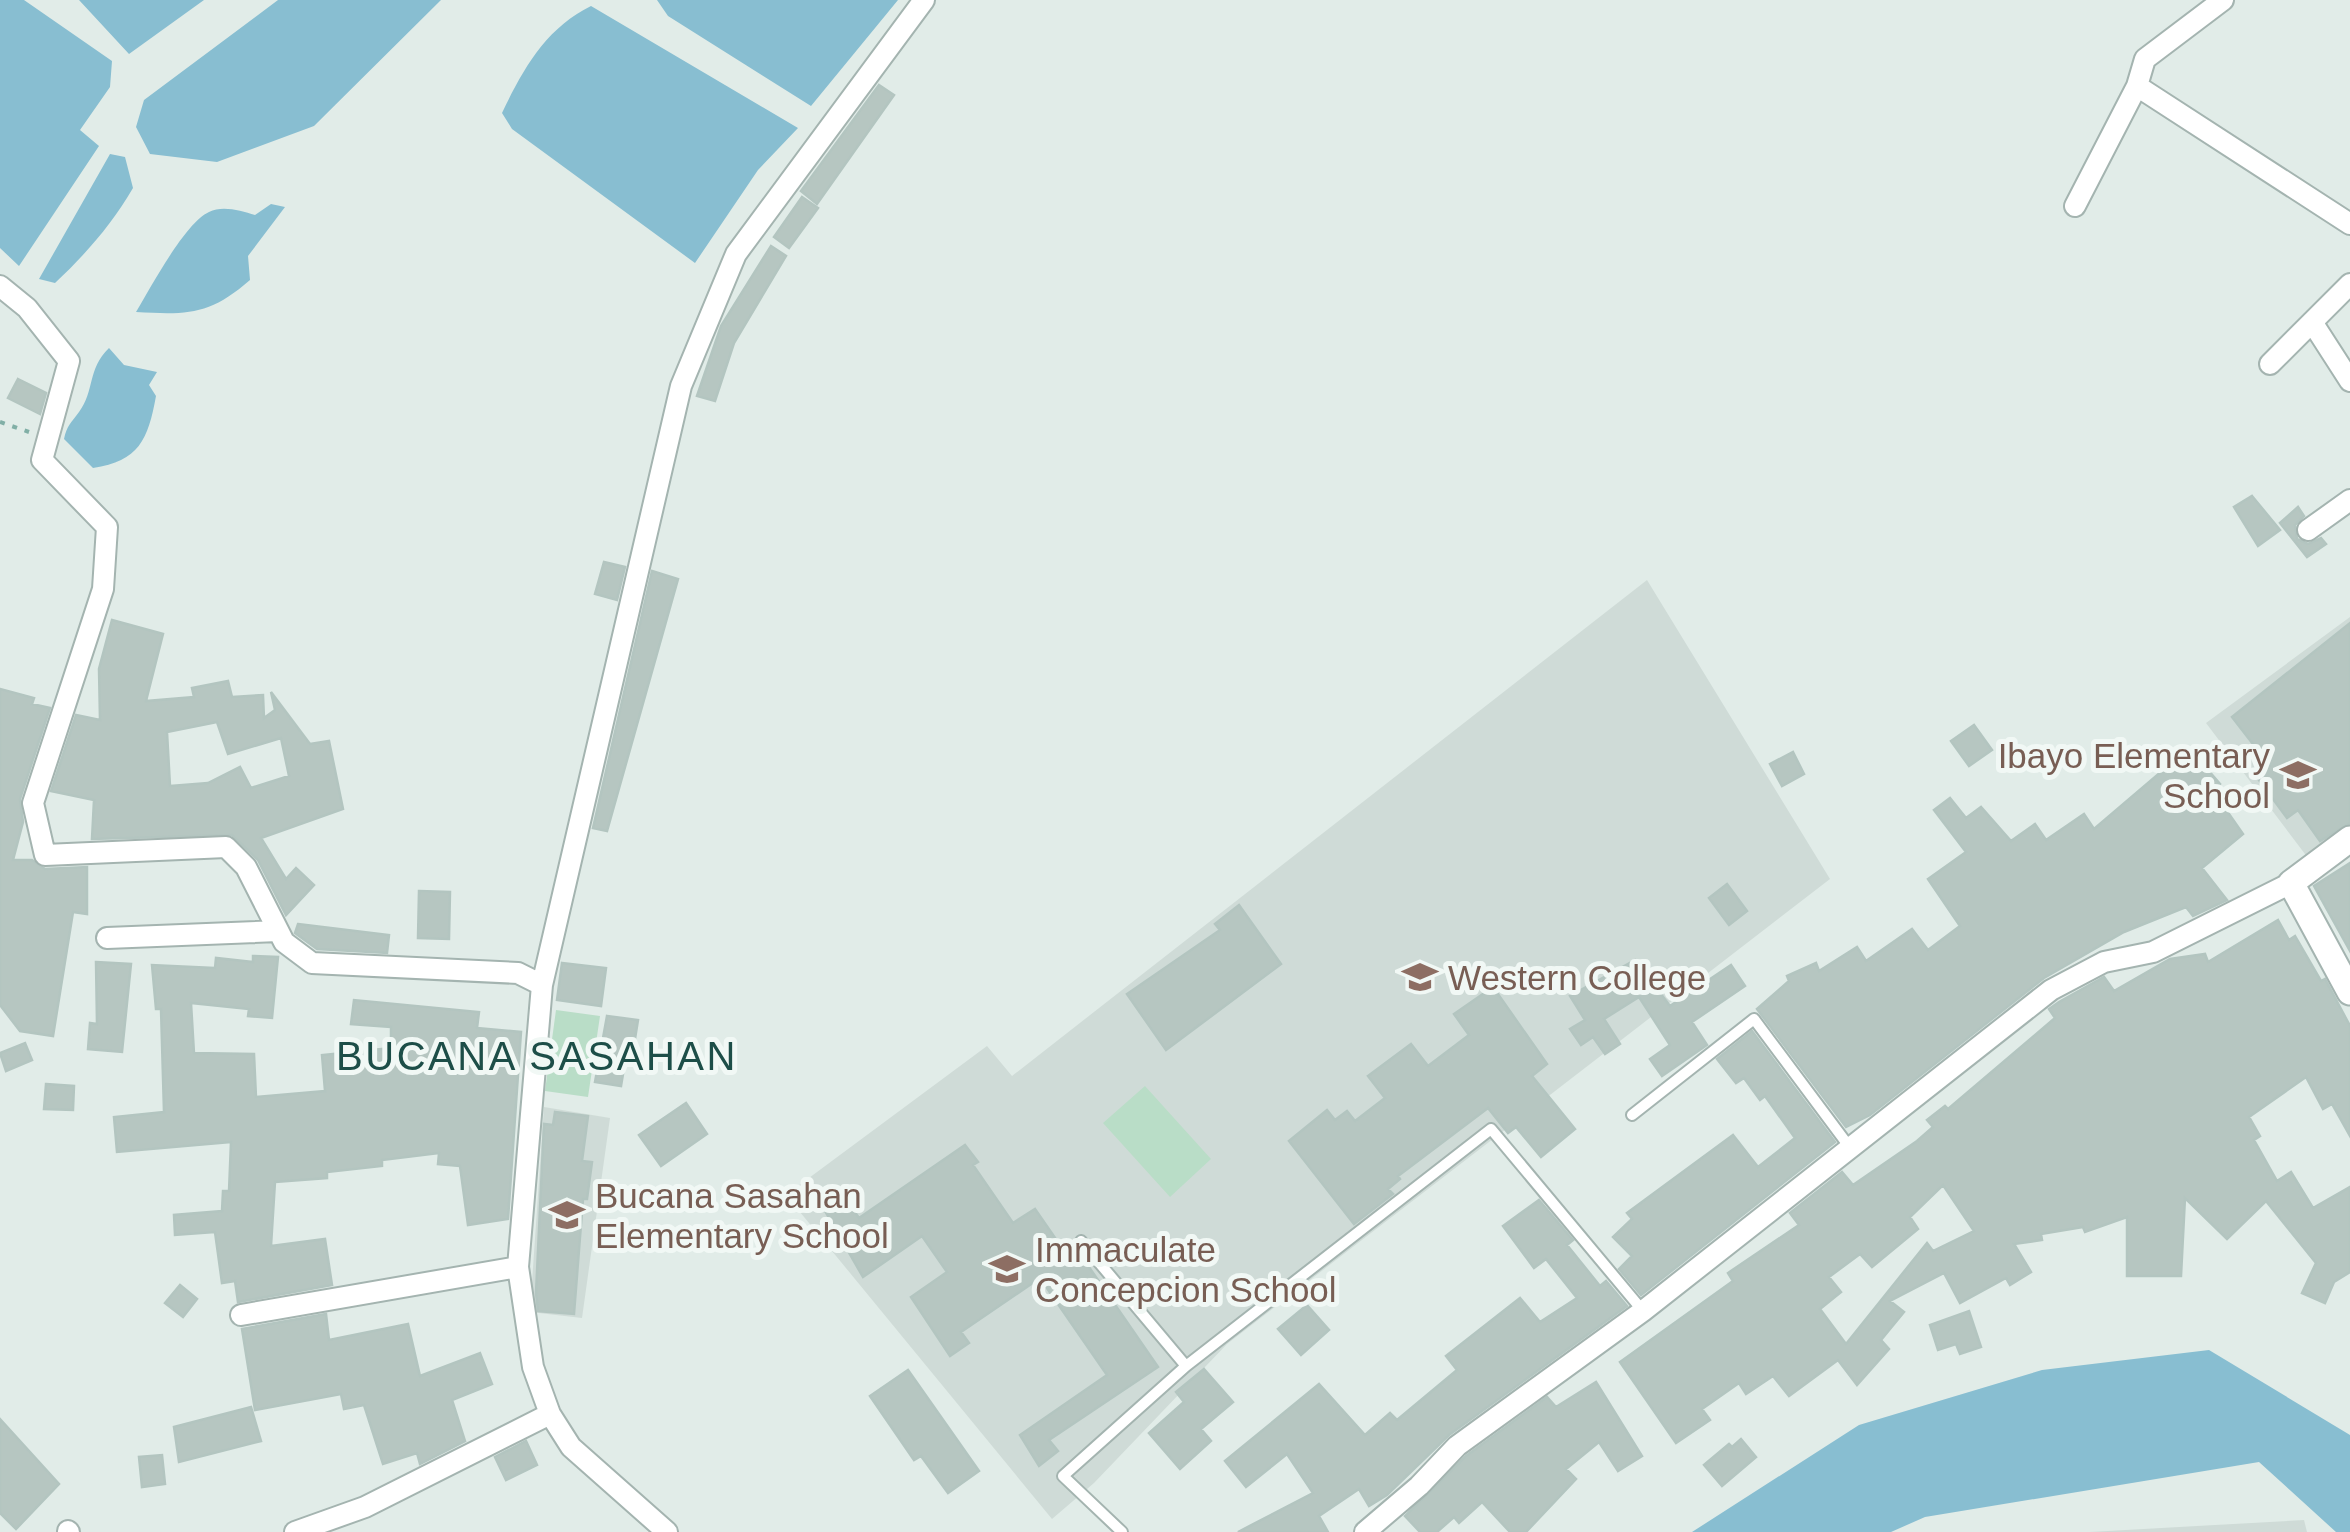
<svg xmlns="http://www.w3.org/2000/svg" width="2350" height="1532" font-family="Arial,sans-serif">
<style>
.built{fill:#cfdbd7}
.green{fill:#b9ddc7}
.water{fill:#88bed1}
.building{fill:#b6c6c1;stroke:#b3c5c0;stroke-width:2.5;fill-rule:evenodd}
.lines{fill:none;stroke-linecap:round;stroke-linejoin:round}
.service-casing{stroke:#a4b4b0;stroke-width:14}
.minor-casing{stroke:#a4b4b0;stroke-width:24}
.tertiary-casing{stroke:#a4b4b0;stroke-width:29}
.path{stroke:#81afa6;stroke-width:4;stroke-dasharray:5 8;stroke-linecap:butt}
.service{stroke:#fff;stroke-width:10}
.minor{stroke:#fff;stroke-width:20}
.tertiary{stroke:#fff;stroke-width:25}
.labels{text-anchor:middle;dominant-baseline:central;stroke-width:10;stroke-linejoin:round;paint-order:stroke}
.education-label{font-size:35px;fill:#785e54;stroke:#f1f8f5;text-anchor:start}
.quarter-label{font-size:40px;letter-spacing:2.5px;fill:#1d4e48;stroke:#f1f8f5}
</style>
<rect width="100%" height="100%" fill="#e1ece8"/>
<path class="built" d="M1647 580 1830 879 1227 1344 1094 1483 1052 1519 786 1195 987 1046 1012 1076Z
M2350 617V827L2308 858 2206 723Z
M544 1107 610 1118 582 1318 530 1312Z
M2304 1520 2307 1532H2090Z"/>
<path class="green" d="M556 1010 600 1016 588 1097 545 1091Z
M1145 1086 1211 1159 1170 1197 1103 1123Z"/>
<path class="water" d="M0 0H24L112 61 110 87 80 130 99 146 19 266 0 248Z
M79 0H204L129 54Z
M278 0H441L314 126 217 162 150 154 136 127 144 100Z
M657 0H898L811 106 668 16Z
M591 6 798 128 758 170 695 263 512 129 502 113C523 69 546 28 591 6Z
M110 154 125 157 133 188C112 224 86 254 55 283L39 279Z
M271 204 285 207 248 256 250 280C210 315 188 315 136 312 151 287 185 223 209 212 223 205 241 211 255 215Z
M109 348 124 365 157 372 149 385 156 396C148 440 139 461 93 468L64 439C67 425 71 423 79 412 95 391 87 369 109 348Z
M2209 1350 2350 1435V1532H2336L2259 1462 1925 1517 1891 1532H1692L1859 1425 2042 1370Z"/>
<path class="building" d="M879 85 894 95 817 204 801 191Z
M802 197 818 208 789 248 774 237Z
M771 246 786 256 734 343 715 401 697 396 721 326Z
M18 379 46 393 40 414 8 398Z
M2252 496 2280 530 2258 546 2234 507Z
M2298 507 2304 516 2295 525 2297 539 2308 544 2321 538 2326 544 2307 557 2280 523Z
M604 562 625 567 617 600 595 594Z
M652 571 678 579 607 831 593 828Z
M112 620 163 634 146 701 194 697 192 688 228 681 232 697 263 695 264 718 275 710 271 692 310 744 329 741 343 809 261 838 286 879 296 868 314 885 286 915 258 860 232 835 92 839 94 800 51 791 76 715 100 720 99 669ZM217 722 228 754 281 738 289 776 251 788 240 767 208 783 170 786 167 732Z
M2350 623V823L2320 841 2298 810 2287 818 2256 776 2270 766 2232 717Z
M0 689 34 698 32 704 50 708 20 799 23 822 13 860H32L45 869 87 867V914L73 912 53 1036 20 1031 0 1005Z
M1974 725 1992 750 1969 766 1951 741Z
M2189 748 2220 784 2213 791 2243 834 2202 868 2227 900 2193 916 2186 907 2124 932 2044 978 1870 1115 1846 1127 1757 1009 1789 981 1787 976 1816 963 1819 971 1857 947 1866 961 1912 929 1928 950 1960 926 1928 879 1966 852 1934 810 1950 798 1966 818 1981 807 2011 841 2035 824 2046 840 2084 814 2094 829Z
M1793 752 1804 774 1782 786 1770 764Z
M2350 863V951L2314 886Z
M1727 884 1747 911 1729 925 1709 898Z
M419 891 450 892 449 939 418 938Z
M1239 905 1281 964 1166 1050 1127 994 1220 930 1215 924Z
M2278 920 2289 940 2295 936 2321 981 2325 979 2350 1026V1136L2332 1104 2323 1109 2306 1077 2249 1117 2260 1136 2254 1140 2277 1181 2291 1172 2313 1208 2350 1187V1272L2334 1282 2325 1303 2302 1293 2316 1263 2266 1201 2227 1239 2185 1198 2181 1276H2127V1217L2085 1232 2083 1227 2041 1234 2042 1240 2014 1244 2031 1272 2010 1285 2006 1278 1960 1303 1944 1273 1890 1301 1904 1312 1881 1340 1889 1349 1857 1385 1838 1360 1789 1396 1773 1376 1746 1394 1739 1383 1702 1409 1710 1420 1676 1443 1620 1362 1733 1281 1728 1273 1799 1225 1790 1213 1842 1172 1853 1185 1917 1141 1933 1127 1927 1120 1945 1106 1948 1109 2055 1018 2049 1009 2059 1002 2104 977 2114 991 2170 959 2205 954 2208 962ZM1943 1185 1974 1231 1933 1251 1927 1243 1846 1344 1820 1309 1841 1292 1829 1277 1860 1254 1872 1267 1918 1229 1910 1217Z
M298 924 389 935 387 953 317 949 295 933Z
M253 956 278 957 272 1018 248 1016 249 1009 191 1003 194 1053 254 1054 256 1097 325 1091 322 1055 391 1048V1027L351 1024 354 1000 479 1012 477 1028 521 1032 508 1219 468 1225 460 1166 438 1164 439 1153 382 1160V1166L327 1172V1178L275 1182 271 1246 325 1239 332 1285 238 1302 235 1281 222 1283 215 1232 175 1235 174 1215 222 1211 223 1191H229L231 1142 117 1152 114 1117 164 1112 161 1009H156L152 965 215 968 216 958 253 962Z
M1635 960 1670 1006 1731 965 1745 986 1692 1022 1707 1045 1662 1076 1650 1059 1670 1045 1639 997 1604 1019 1620 1044 1605 1054 1593 1037 1581 1045 1570 1029 1585 1020 1570 996Z
M96 962 131 964 122 1052 88 1049 90 1023 97 1024Z
M562 963 606 968 601 1006 557 1000Z
M1493 987 1547 1064 1532 1076 1575 1129 1541 1157 1516 1127 1508 1133 1488 1108 1398 1176 1400 1179 1388 1189 1393 1194 1354 1224 1289 1141 1327 1110 1335 1120 1347 1111 1355 1121 1385 1098 1368 1076 1411 1044 1428 1066 1469 1035 1454 1014Z
M607 1016 638 1020 634 1045 628 1044 621 1086 595 1082Z
M1752 1031 1835 1142 1641 1295 1619 1269 1632 1256 1613 1237 1632 1219 1627 1213 1733 1135 1758 1167 1795 1138 1765 1096 1760 1100 1744 1078 1736 1083 1717 1059Z
M25 1043 32 1060 6 1071 0 1053Z
M46 1084 74 1086 73 1110 44 1109Z
M686 1103 707 1134 661 1166 639 1135Z
M555 1112 588 1116 582 1161 592 1162 587 1199H583L574 1314 538 1311 536 1293 544 1124 553 1125Z
M965 1145 978 1162 973 1165 1013 1223 1035 1209 1071 1261 1080 1254 1158 1367 1049 1440 1058 1451 1039 1466 1020 1435 1107 1375 1040 1278 961 1332 969 1343 950 1356 911 1297 947 1272 922 1236 863 1277 821 1204 840 1191 859 1218Z
M1539 1200 1573 1240 1567 1245 1600 1286 1606 1281 1627 1306 1449 1435 1387 1495 1369 1506 1359 1489 1319 1516 1328 1532H1238L1313 1493 1287 1454 1246 1487 1225 1461 1319 1384 1365 1435 1390 1413 1397 1420 1457 1370 1446 1356 1520 1298 1540 1322 1577 1298 1546 1259 1534 1268 1503 1226Z
M180 1285 197 1299 183 1317 165 1303Z
M1307 1305 1329 1330 1301 1355 1278 1329Z
M1969 1311 1981 1347 1960 1354 1956 1344 1938 1350 1930 1325Z
M326 1314 329 1340 408 1324 420 1376 480 1353 492 1384 452 1400 465 1441 420 1464 417 1453 383 1464 364 1405 344 1409 341 1394 255 1410 242 1329Z
M1204 1369 1233 1402 1201 1429 1211 1441 1180 1469 1149 1433 1184 1402 1176 1392Z
M908 1370 979 1471 948 1493 921 1456 914 1460 870 1396Z
M1596 1382 1642 1456 1618 1471 1599 1442 1566 1469 1576 1479 1526 1532H1510L1482 1502 1459 1523 1454 1517 1437 1532H1420L1405 1516 1466 1456 1547 1397 1556 1407Z
M251 1407 261 1441 179 1462 174 1427Z
M0 1419 59 1484 16 1529 0 1513Z
M1741 1439 1756 1457 1722 1486 1704 1465 1729 1444 1732 1447Z
M526 1441 537 1465 506 1480 495 1457Z
M162 1455 165 1484 142 1487 139 1457Z"/>
<g class="lines">
<defs>
<path id="service" d="M1632 1115 1754 1019 1851 1149
M1081 1241 1186 1366
M1122 1532 1063 1476 1186 1366 1491 1129 1643 1311"/>
<path id="minor" d="M2137 86 2350 224
M2075 206 2137 86 2145 59 2223 0
M0 286 27 308 69 361 42 460 107 527 103 589 33 803 45 855 226 847 246 867 284 942 312 963 518 973 542 985
M2312 322 2350 381
M2270 364 2350 284
M2308 530 2350 500
M107 938 278 931
M241 1315 518 1267
M68 1531 69 1532
M295 1532 365 1507 550 1414
M667 1532 571 1447 550 1414 533 1367 518 1267 542 985 681 386 736 254 924 0
M1365 1532 1419 1486 1457 1446 1643 1311 2051 990 2104 962 2153 952 2291 883"/>
<path id="tertiary" d="M2350 839 2291 883 2350 992"/>
</defs>
<use href="#service" class="service-casing"/>
<use href="#minor" class="minor-casing"/>
<use href="#tertiary" class="tertiary-casing"/>
<path class="path" d="M0 422 29 432"/>
<use href="#service" class="service"/>
<use href="#minor" class="minor"/>
<use href="#tertiary" class="tertiary"/>
</g>
<defs>
<symbol id="school-bare" viewBox="-9 -9 18 18"><path d="M0-5L7-2L0 1L-7-2ZM-4 1L0 2.5L4 1V4Q0 6-4 4Z" fill="#8d6e63" stroke="#f1f8f5" stroke-width="2.5" paint-order="stroke"/></symbol>
<symbol id="university-bare" viewBox="-9 -9 18 18"><path d="M0-5L7-2L0 1L-7-2ZM-4 1L0 2.5L4 1V4Q0 6-4 4Z" fill="#8d6e63" stroke="#f1f8f5" stroke-width="2.5" paint-order="stroke"/></symbol>
</defs>
<g fill-rule="evenodd">
<use href="#school-bare" x="2273" y="750" width="50" height="50"/>
<use href="#university-bare" x="1395" y="952" width="50" height="50"/>
<use href="#school-bare" x="542" y="1190" width="50" height="50"/>
<use href="#school-bare" x="982" y="1244" width="50" height="50"/>
</g>
<g class="labels">
<g class="education-label">
<text x="2270" y="755" text-anchor="end">Ibayo Elementary<tspan x="2270" dy="40">School</tspan></text>
<text x="1448" y="977">Western College</text>
<text x="595" y="1195">Bucana Sasahan<tspan x="595" dy="40">Elementary School</tspan></text>
<text x="1035" y="1249">Immaculate<tspan x="1035" dy="40">Concepcion School</tspan></text>
</g>
<g class="quarter-label">
<text x="537" y="1056">BUCANA SASAHAN</text>
</g>
</g>
</svg>
